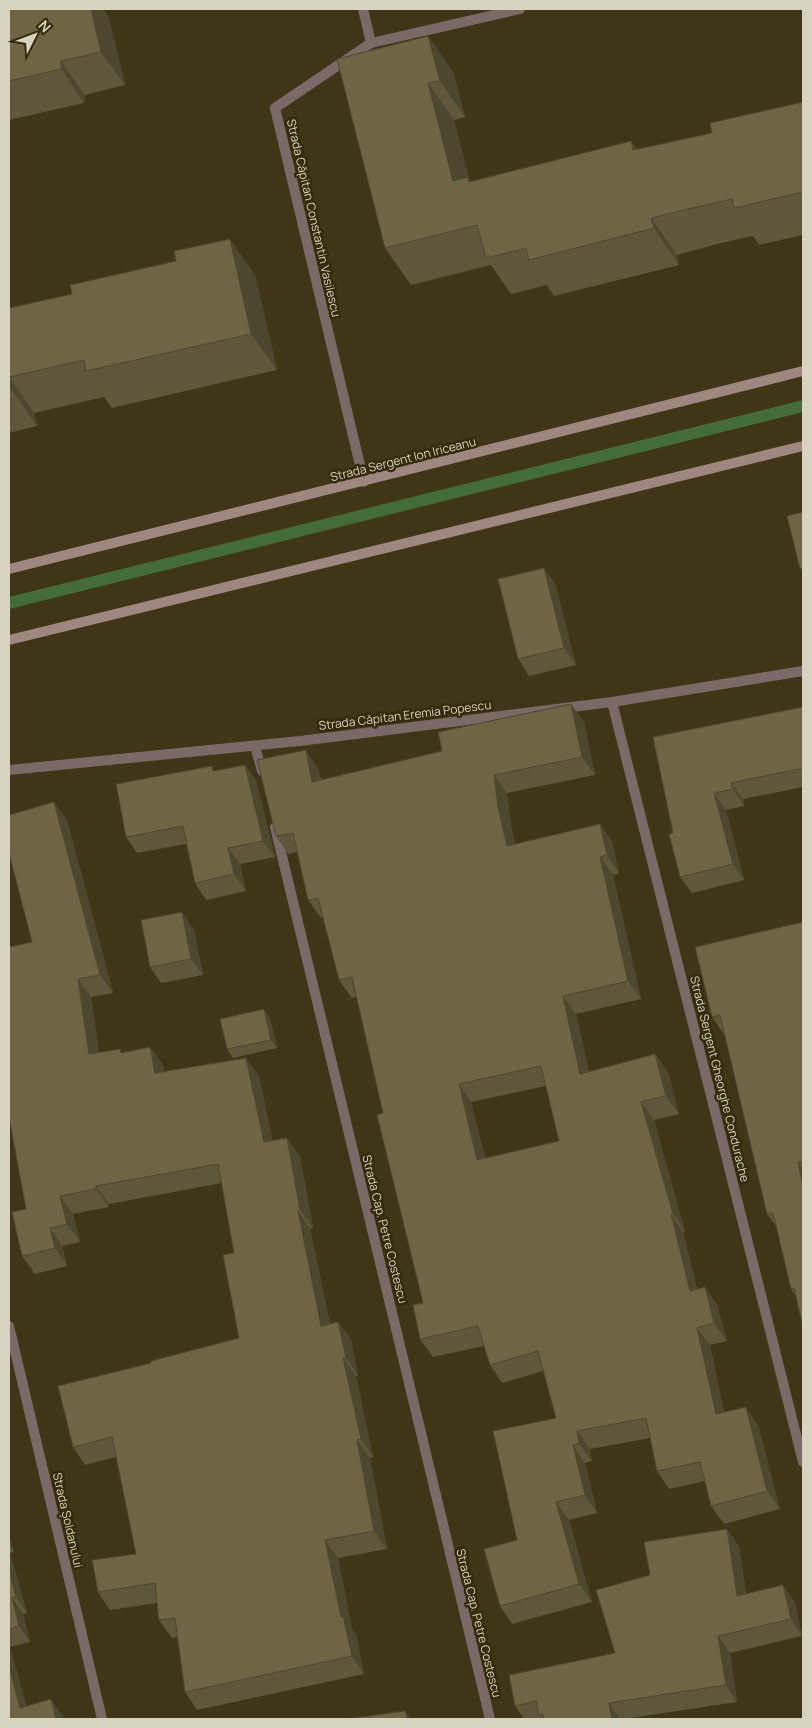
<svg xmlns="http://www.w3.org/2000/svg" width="812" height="1728" font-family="Manrope,sans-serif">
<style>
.green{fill:#446c39}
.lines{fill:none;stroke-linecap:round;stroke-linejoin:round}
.lane{stroke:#7a6966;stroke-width:10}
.street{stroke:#7a6966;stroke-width:10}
.secondary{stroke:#a08681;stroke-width:10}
.wall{fill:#5f573b;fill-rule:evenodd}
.shaded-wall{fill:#4e4730}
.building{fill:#6f6545;stroke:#4e4730;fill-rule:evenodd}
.labels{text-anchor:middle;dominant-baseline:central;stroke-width:5;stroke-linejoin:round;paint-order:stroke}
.street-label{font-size:12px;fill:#d8d3c1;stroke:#342b0c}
</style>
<rect width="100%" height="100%" fill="#3f3517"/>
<path class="green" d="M803 400V412L9 609V597Z"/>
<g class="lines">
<path class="lane" d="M371 43 520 9"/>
<path class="street" d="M363 9 371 43 275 108 364 482
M612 702 803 1462
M255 746 262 771
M9 770 300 741 612 702 803 671
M275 827 490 1719
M9 1326 102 1719"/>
<path class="secondary" d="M9 569 803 371
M9 640 803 446"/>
</g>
<path class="wall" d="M9 9H103L109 18 125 85 85 95 84 103 9 120Z
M428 36 453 72 465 117 454 120 469 179 471 182 631 141 637 150 712 133 803 102V235L759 245 753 236 717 244 677 255 679 265 554 296 547 285 511 294 491 265 411 285 385 248Z
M255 275 277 370 112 408 104 397 34 413 37 426 9 433V308Z
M544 568 555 584 576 665 529 676 518 659Z
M803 707V787L743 799 744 806 726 810 744 880 692 893 680 877 673 833Z
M584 722 595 775 507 793 511 825 515 844 600 824 612 842 619 873 613 875 641 999 576 1014 589 1072H668L679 1114 654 1120 685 1232H683L697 1289 705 1287 717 1305 727 1341 710 1345 724 1412 758 1425 780 1509 724 1524 711 1506 705 1481 669 1489 657 1471 650 1438 590 1449 592 1461 585 1463 597 1513 569 1520 592 1602 512 1624 500 1606 517 1540 556 1418 543 1371 502 1383 490 1365 484 1346 433 1357 420 1339 423 1303 383 1113 356 997 352 998 339 980 323 917 321 918 308 900 298 852 288 854 276 836 318 768 321 780ZM546 1086 559 1141 485 1158 471 1102Z
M245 765 256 781 275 857 240 864 246 891 206 900 195 883 186 844 137 853 126 837 215 771Z
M67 820 113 993 91 997 99 1052 123 1053 150 1047 163 1065 164 1072 259 1076 272 1140 300 1156 313 1228 310 1229 330 1324 338 1322 351 1340 358 1376H356L373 1457 370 1458 387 1549 338 1558 352 1630 356 1634 364 1674 197 1710 185 1692 177 1637 172 1638 159 1620 157 1603 110 1610 98 1592 136 1554 116 1457 85 1465 73 1447 151 1363 239 1338 234 1253 222 1183 109 1204V1207L73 1214 80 1242 62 1246 67 1266 35 1274 22 1256 26 1209 32 942Z
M803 922V1327L796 1297 791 1289 776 1226 767 1214 725 1036 712 1017Z
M194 929 203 975 161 983 150 967Z
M264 1009 270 1018 277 1048 233 1058 227 1049Z
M9 1535 14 1552 10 1553 27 1613 23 1614 30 1642 10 1647 26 1706 62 1715 63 1719H9Z
M739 1546 746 1594 795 1602 802 1636 730 1653 737 1702 624 1719H524L515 1706 615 1653 650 1575Z"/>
<path class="shaded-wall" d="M91 9H103L109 18 125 85 101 52Z
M428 36 453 72 465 117 440 81Z
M61 61 85 95 84 103 61 69Z
M428 83 454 120 469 179 493 214 453 181Z
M631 141 656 177 633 150Z
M651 218 677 255 679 265 654 228Z
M230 239 255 275 277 370 251 334Z
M9 377 34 413 37 426 11 389Z
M544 568 555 584 576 665 564 648Z
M571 704 584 722 595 775 582 757Z
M306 750 318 768 325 800 312 782Z
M245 765 256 781 275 857 263 841Z
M494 775 507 793 511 825 519 864 507 846 498 807Z
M731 783 743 799 744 806 733 789Z
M714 793 726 810 744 880 733 864Z
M54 802 67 820 113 993 100 975Z
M600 824 612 842 619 873 607 855Z
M228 848 240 864 246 891 234 874Z
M600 857 613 875 641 999 628 981Z
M182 912 194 929 203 975 191 959Z
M78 979 91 997 102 1072 89 1054Z
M563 996 576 1014 593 1092 580 1074Z
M264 1009 270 1018 277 1048 271 1040Z
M150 1047 163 1065 167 1091 155 1073Z
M655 1054 668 1072 679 1114 666 1096Z
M246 1058 259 1076 277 1160 264 1142Z
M459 1084 471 1102 489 1178 477 1160Z
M641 1102 654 1120 685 1232 673 1214Z
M287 1138 300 1156 313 1228 300 1210Z
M798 1162 803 1170V1188Z
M96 1186 109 1204V1207L96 1189Z
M60 1196 73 1214 80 1242 67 1224Z
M298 1211 310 1229 334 1344 321 1326Z
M671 1214 683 1232 702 1309 690 1291Z
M50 1228 62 1246 67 1266 55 1248Z
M705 1287 717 1305 727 1341 714 1323Z
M338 1322 351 1340 358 1376 346 1358Z
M697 1328 710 1345 728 1432 716 1414Z
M343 1358 356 1376 373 1457 361 1439Z
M746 1407 758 1425 780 1509 767 1491Z
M577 1431 590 1449 592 1461 579 1443Z
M357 1440 370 1458 387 1549 374 1531Z
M573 1445 585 1463 597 1513 585 1495Z
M556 1502 569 1520 592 1602 579 1584Z
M727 1529 739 1546 749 1612 737 1596Z
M9 1535 14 1552 9 1545Z
M325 1540 338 1558 352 1630 356 1634 364 1674 352 1656 341 1617Z
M9 1551 10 1553 27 1613 16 1597 9 1571Z
M783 1585 795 1602 802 1636 791 1619Z
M12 1598 23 1614 30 1642 19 1626Z
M718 1636 730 1653 737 1702 726 1685Z
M9 1645 10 1647 30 1719 20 1708 9 1666Z
M51 1699 62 1715 63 1719H56Z
M609 1703 620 1719H612Z
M405 1711 411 1719H407Z"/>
<path class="building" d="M9 9H91L101 52 61 61V69L9 81Z
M428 36 440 81 428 83 453 181 468 177 469 182 631 141 633 150 712 133 710 123 803 102V192L734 208 732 199 692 208 651 218 654 228 529 260 526 248 486 258 477 225 385 248 337 59Z
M230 239 251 334 86 371 84 360 9 377V308L72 294 70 285 176 261 174 251Z
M9 379 11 389 9 390Z
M803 512V568L800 569 787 516Z
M544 568 564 648 518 659 498 579Z
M571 704 582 757 494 775 498 807 507 846 600 824 607 855 600 857 628 981 563 996 580 1074 655 1054 666 1096 641 1102 673 1214H671L690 1291 705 1287 714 1323 697 1328 716 1414 746 1407 767 1491 711 1506 700 1462 657 1471 646 1418 577 1431 579 1443 573 1445 585 1495 556 1502 579 1584 500 1606 484 1549 517 1540 493 1431 556 1418 538 1351 490 1365 478 1326 420 1339 413 1305 423 1303 377 1115 383 1113 352 977 339 980 318 898 308 900 293 833 276 836 257 760 306 750 312 782 442 751 438 732ZM541 1066 559 1141 477 1160 459 1084Z
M803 707V768L731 783 733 789 714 793 733 864 680 877 669 834 673 833 653 737Z
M245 765 263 841 228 848 234 874 195 883 183 826 126 837 116 784 212 766 213 771Z
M54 802 100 975 78 979 89 1054 120 1049 121 1053 150 1047 155 1073 246 1058 264 1142 287 1138 300 1210 298 1211 321 1326 338 1322 346 1358H343L361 1439 357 1440 374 1531 325 1540 341 1617 343 1616 352 1656 185 1692 175 1618 159 1620 155 1583 98 1592 92 1560 136 1554 112 1437 73 1447 58 1386 151 1363V1361L239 1338 223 1255 234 1253 218 1164 96 1186V1189L60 1196 67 1224 50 1228 55 1248 22 1256 12 1212 26 1209 9 1117V947L32 942 9 853V815Z
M182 912 191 959 150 967 141 920Z
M803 922V1161L798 1162 803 1188V1327L794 1288 791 1289 773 1213 767 1214 720 1015 712 1017 695 947Z
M264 1009 271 1040 227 1049 220 1019Z
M727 1529 737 1596 783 1585 791 1619 718 1636 726 1685 609 1703 612 1719H544L543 1714 539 1715 536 1701 515 1706 509 1675 615 1653 596 1590 650 1575 644 1542Z
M9 1571 16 1597 12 1598 19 1626 9 1629Z
M9 1666 20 1708 51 1699 56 1719H9Z
M405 1711 407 1719H346Z"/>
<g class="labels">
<g class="street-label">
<text transform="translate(314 218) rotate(77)">Strada Căpitan Constantin Vasilescu</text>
<text transform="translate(403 459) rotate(-14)">Strada Sergent Ion Iriceanu</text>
<text transform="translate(405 715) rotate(-7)">Strada Căpitan Eremia Popescu</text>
<text transform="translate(720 1079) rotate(76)">Strada Sergent Gheorghe Condurache</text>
<text transform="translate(385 1229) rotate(76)">Strada Cap. Petre Costescu</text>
<text transform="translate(68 1520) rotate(77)">Strada Șoldanului</text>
<text transform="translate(479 1623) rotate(76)">Strada Cap. Petre Costescu</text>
</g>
</g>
<rect width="812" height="1728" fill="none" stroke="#d8d3c1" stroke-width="20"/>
<g transform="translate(35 35) rotate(48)" stroke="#342b0c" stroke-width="4" paint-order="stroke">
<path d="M0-4L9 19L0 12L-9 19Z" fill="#d8d3c1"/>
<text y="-8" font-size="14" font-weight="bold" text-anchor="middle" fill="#d8d3c1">N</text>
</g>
</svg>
